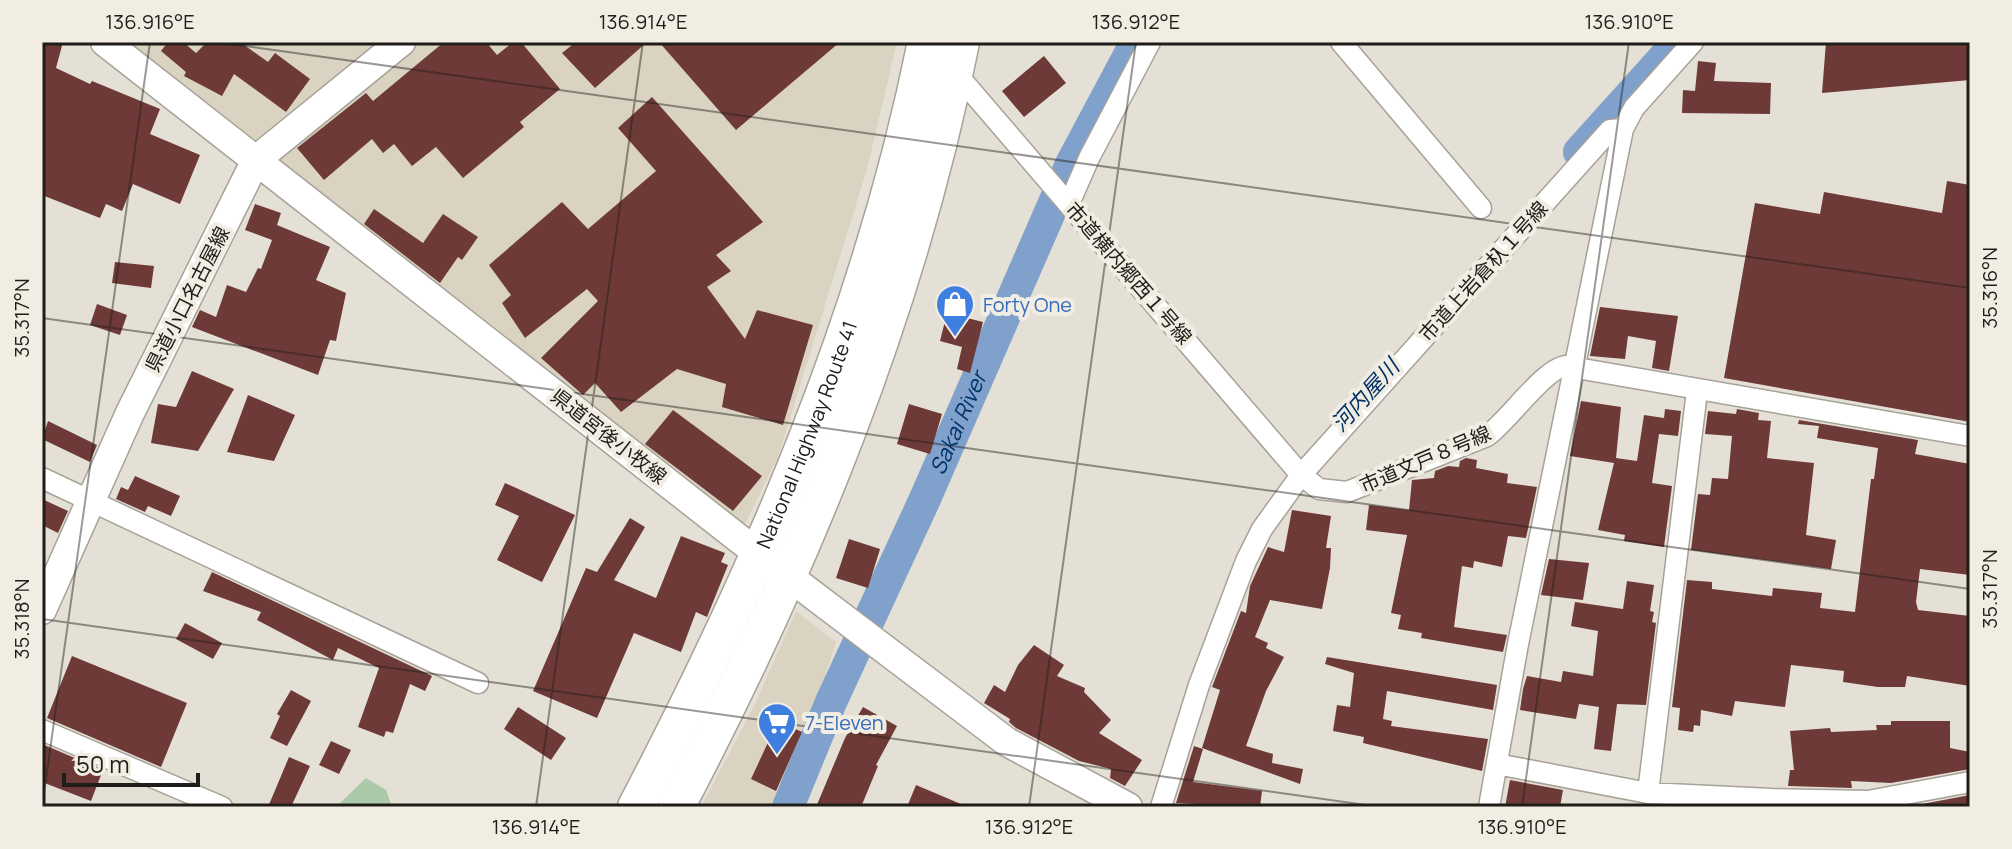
<svg xmlns="http://www.w3.org/2000/svg" width="2012" height="849" font-family="Manrope,'Noto Sans JP',sans-serif">
<style>
.built{fill:#dbd3c1}
.green{fill:#abc9a8}
.lines{fill:none;stroke-linecap:round;stroke-linejoin:round}
.river{stroke:#7fa1cc;stroke-width:32}
.building{fill:#6e3a38}
.street-casing{stroke:#a7a298;stroke-width:23}
.secondary-casing{stroke:#a7a298;stroke-width:31}
.highway-casing{stroke:#a7a298;stroke-width:39}
.street{stroke:#fff;stroke-width:20}
.secondary{stroke:#fff;stroke-width:28}
.highway{stroke:#fff;stroke-width:36}
.ticks{fill:none;stroke:#1f1d19;stroke-width:2;stroke-opacity:0.45}
.labels{text-anchor:middle;dominant-baseline:central;stroke-width:8;stroke-linejoin:round;paint-order:stroke}
.street-label{font-size:20px;fill:#1f1d19;stroke:#f2ede2}
.shop-label{font-size:20px;fill:#366cbe;stroke:#f2ede2;text-anchor:start}
.water-label{font-size:22px;font-style:italic;fill:#003266;stroke:#f2ede2}
.neatline{fill:none;stroke:#1f1d19;stroke-width:3}
.ticks-label{font-size:20px;text-anchor:middle;fill:#1f1d19}
</style>
<rect width="100%" height="100%" fill="#e4e0d5"/>
<path class="built" d="M113 42H897L867 169 778 457 741 532Z
M796 611 836 642 804 740 773 807H701L755 704Z"/>
<path class="green" d="M366 778 386 790 392 807H336Z"/>
<g class="lines">
<g class="river">
<path d="M1579 152 1678 42"/>
<path id="s1" d="M788 807 831 702 924 501 1071 164 1136 42"/>
</g>
</g>
<path class="building" d="M42 42H63L56 68 90 84 92 81 160 109 150 134 200 155 180 204 133 184 122 211 106 204 100 218 42 195Z
M168 42H183L196 53 207 42H240L268 62 275 53 310 79 286 112 234 74 222 96 184 76 186 72 161 51Z
M444 42H486L497 55 513 42H521L560 89 520 122 524 127 463 178 436 147 412 166 394 144 383 153 372 139 324 180 297 148 366 93 373 101Z
M576 42H647L595 88 562 53Z
M659 42H840L736 130Z
M1826 42H1970V80L1822 93Z
M1044 56 1066 83 1024 117 1002 91Z
M1698 61 1716 63 1714 81 1771 83 1770 114 1682 113 1683 90 1695 91Z
M652 97 763 222 716 255 731 271 707 287 745 339 757 310 813 325 783 425 722 407 726 384 677 369 621 412 595 383 583 395 541 358 598 301 587 289 525 338 502 303 511 295 489 265 562 202 588 229 656 171 618 128Z
M1947 181 1970 185V422L1724 378 1755 203 1820 214 1824 192 1942 213Z
M255 204 281 213 277 225 330 247 316 280 346 293 336 341 330 340 318 375 192 327 200 310 216 317 227 285 246 292 258 268 261 269 272 240 245 230Z
M374 209 423 243 443 214 478 237 462 260 458 257 440 283 364 224Z
M115 262 154 266 151 288 112 283Z
M97 304 127 315 120 335 90 325Z
M1600 307 1678 316 1669 371 1652 368 1656 341 1628 336 1625 359 1590 356Z
M947 313 983 322 970 373 957 369 962 347 940 341Z
M192 371 234 389 198 451 151 443 158 404 176 407Z
M248 395 295 415 274 461 227 452Z
M1581 401 1621 407 1616 458 1637 461 1644 415 1664 418 1665 409 1681 411 1678 436 1659 434 1652 483 1672 486 1664 547 1624 541 1625 535 1598 530 1614 463 1570 456Z
M909 404 942 414 930 454 897 444Z
M1737 409 1759 413 1758 420 1771 421 1767 458 1814 463 1806 535 1836 540 1831 569 1691 550 1698 494 1710 495 1712 478 1728 479 1732 436 1705 434 1708 411 1736 414Z
M673 410 762 476 733 511 645 444Z
M1799 420 1918 440 1915 454 1970 464V575L1920 569 1916 602 1918 610 1970 616V686L1907 676 1905 687H1878L1843 682 1844 671 1791 665 1785 707 1735 701 1732 716 1701 710 1700 726 1694 725 1693 732 1678 730 1680 708 1672 707 1687 580 1712 582V589L1772 596 1773 588 1822 593 1820 608 1855 612 1871 479H1874L1878 448 1817 438 1819 426 1798 424Z
M48 421 97 445 90 462 42 439Z
M1466 458 1477 460 1476 468 1508 474 1507 483 1537 487 1526 538 1508 536 1502 567 1474 561 1473 568 1462 566 1454 627 1507 635 1503 652 1421 638 1422 633 1398 629 1401 615 1391 613 1407 535 1366 530 1369 505 1409 510 1412 480 1434 478 1435 471 1448 466 1459 467 1460 461Z
M135 476 180 496 171 516 148 506 145 512 116 499 121 487 128 490Z
M505 483 575 515 542 582 497 560 519 516 495 505Z
M42 499 68 511 58 533 42 525Z
M1292 510 1331 516 1326 548H1331L1330 568 1322 609 1270 600 1255 637 1268 643 1266 648 1284 657 1266 691 1246 746 1273 754 1272 763 1303 769 1300 784 1202 748 1220 690 1212 687 1241 611 1246 613 1250 586 1268 547 1284 552Z
M630 518 645 527 614 580 656 598 681 536 725 553 721 562 728 565 707 617 696 612 681 652 634 633 597 718 533 691 586 568 597 572Z
M849 539 880 549 868 588 836 578Z
M1549 559 1589 563 1583 600 1541 595Z
M212 572 432 676 425 691 410 684 393 733 386 731 384 737 358 727 379 668 338 648 333 660 257 620 261 612 203 591Z
M1627 581 1654 585 1650 611 1654 612 1652 622 1656 623 1646 705 1617 704 1611 751 1594 749 1599 707 1579 704 1576 719 1520 710 1523 689 1527 676 1561 682 1563 671 1593 676 1598 631 1571 626 1575 602 1623 609Z
M185 623 222 643 213 659 176 639Z
M1034 645 1064 665 1057 676 1085 688 1084 692 1111 720 1099 733 1142 760 1125 786 1110 778 1111 769 1079 761 1016 728 1009 722 1010 719 984 703 994 685 1005 692 1018 665Z
M72 656 187 703 161 767 47 718Z
M1327 657 1497 685 1493 710 1387 691 1383 719 1392 721 1391 726 1488 739 1482 771 1363 743 1364 737 1333 731 1337 705 1350 707 1354 673 1325 664Z
M291 690 311 701 287 746 270 738 280 716 277 714Z
M518 707 566 738 551 760 504 729Z
M863 707 897 726 876 765 878 766 861 807H816L845 738Z
M778 721 802 732 776 791 751 779Z
M1891 721H1950V748L1970 752V769L1891 783 1851 781 1852 788 1788 786 1790 770H1794L1790 731 1830 728 1831 732 1877 730 1876 725H1891Z
M331 741 351 750 339 774 319 765Z
M42 744 103 770 91 801 42 782Z
M1194 746 1203 749 1193 782 1262 791 1260 807 1176 803Z
M289 757 310 766 291 807H268Z
M1510 780 1563 790 1560 807H1505Z
M916 785 968 807H907Z
M1970 795V807L1917 805Z"/>
<g class="lines">
<defs>
<path id="street" d="M1341 42 1481 208
M955 72 1301 475 1319 489 1347 492 1487 436C1509 420 1543 370 1565 366L1970 436
M1069 204 1089 158 1150 42
M42 478 478 683
M42 730 222 807
M1497 764 1648 793 1771 799 1868 801 1970 782
M1648 793 1697 391
M1161 807 1199 685 1246 561 1262 529 1301 475 1610 130 1623 129
M1489 807 1518 644 1623 129 1634 108 1693 42"/>
<path id="secondary" d="M105 42 738 538 1007 742 1128 807
M42 610 130 413 256 160 401 42"/>
<g id="highway">
<path id="s2" d="M636 807C763 565 872 311 926 42"/>
<path d="M676 807C803 565 908 311 961 42"/>
</g>
</defs>
<use href="#street" class="street-casing"/>
<use href="#secondary" class="secondary-casing"/>
<use href="#highway" class="highway-casing"/>
<use href="#street" class="street"/>
<use href="#secondary" class="secondary"/>
<use href="#highway" class="highway"/>
</g>
<path class="ticks" d="M217 42 1970 288M42 318 1970 589M42 619 1380 807M42 807 150 42M536 807 643 42M1029 807 1136 42M1522 807 1629 42"/>
<defs>
<symbol id="shop-pin" viewBox="-11 -11 22 30"><path d="M0 17L-7.5 6A9.5 9.5 0 1 1 7.5 6Z" fill="#3f7fe0" stroke="#f2ede2"/><path d="M-5-2.5h2.3a2.7 3.5 0 0 1 5.4 0H5L5.5 6h-11ZM-1.5-2.5h3a1.5 2.3 0 0 0-3 0Z" fill="#fff"/></symbol>
<symbol id="supermarket-pin" viewBox="-11 -11 22 30"><path d="M0 17L-7.5 6A9.5 9.5 0 1 1 7.5 6Z" fill="#3f7fe0" stroke="#f2ede2"/><path d="M-6-5.5h2.5l.6 2H6L4.5 2H-2.5L-4.4-4H-6ZM-1.5 3.2a1.3 1.3 0 1 0 .1 0ZM3 3.2a1.3 1.3 0 1 0 .1 0Z" fill="#fff"/></symbol>
</defs>
<g fill-rule="evenodd">
<use href="#shop-pin" x="933" y="282" width="44" height="60"/>
<use href="#supermarket-pin" x="755" y="700" width="44" height="60"/>
</g>
<g class="labels">
<g class="street-label">
<text transform="translate(1483 271) rotate(-48)">市道上岩倉杁１号線</text>
<text transform="translate(1129 273) rotate(49)">市道横内郷西１号線</text>
<text transform="translate(187 299) rotate(-63)">県道小口名古屋線</text>
<text stroke="none"><textPath href="#s2" startOffset="410">National Highway Route 41</textPath></text>
<text transform="translate(609 436) rotate(38)">県道宮後小牧線</text>
<text transform="translate(1425 459) rotate(-23)">市道文戸８号線</text>
</g>
<g class="shop-label">
<text x="983" y="304">Forty One</text>
<text x="805" y="722">7-Eleven</text>
</g>
<g class="water-label">
<text transform="translate(1365 395) rotate(-48)">河内屋川</text>
<text stroke="none"><textPath href="#s1" startOffset="420">Sakai River</textPath></text>
</g>
</g>
<rect width="2012" height="849" fill="none" stroke="#f2ede2" stroke-width="88"/>
<path d="M64 773v12h134v-12" fill="none" stroke="#1f1d19" stroke-width="4"/>
<text x="76" y="773" font-size="24" fill="#1f1d19" stroke="#f2ede2" stroke-width="6" paint-order="stroke">50 m</text>
<rect x="44" y="44" width="1924" height="761" class="neatline"/>
<g class="ticks-label">
<text x="150" y="29">136.916°E</text>
<text x="643" y="29">136.914°E</text>
<text x="1136" y="29">136.912°E</text>
<text x="1629" y="29">136.910°E</text>
<text transform="translate(1990 288) rotate(-90)" y="7">35.316°N</text>
<text transform="translate(22 318) rotate(-90)" y="7">35.317°N</text>
<text transform="translate(1990 589) rotate(-90)" y="7">35.317°N</text>
<text transform="translate(22 619) rotate(-90)" y="7">35.318°N</text>
<text x="536" y="834">136.914°E</text>
<text x="1029" y="834">136.912°E</text>
<text x="1522" y="834">136.910°E</text>
</g>
</svg>
